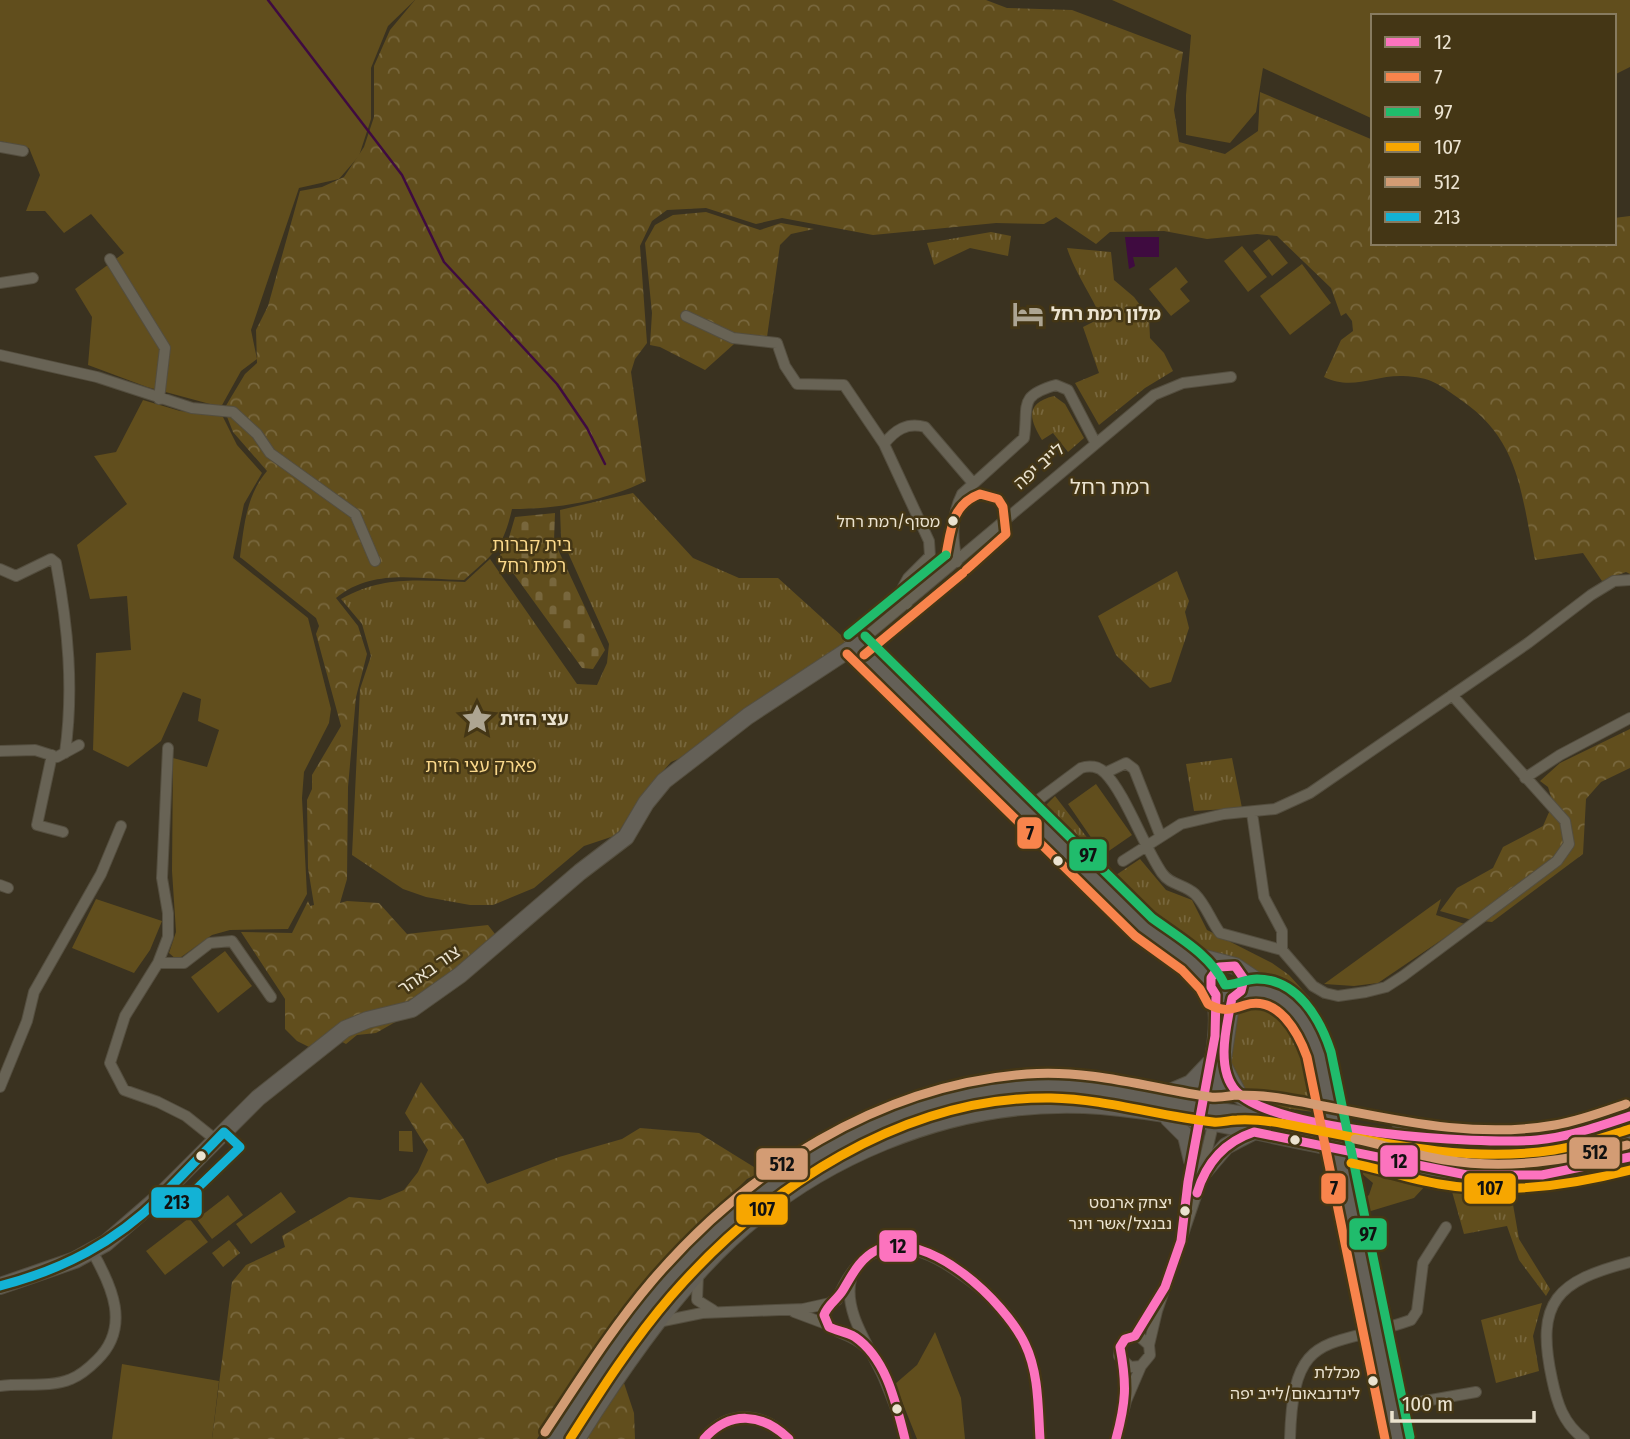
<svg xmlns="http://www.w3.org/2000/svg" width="1630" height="1439" font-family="'Fira Sans Condensed','Noto Sans Hebrew',sans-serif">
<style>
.grass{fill:#614e1d}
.forest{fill:url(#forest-crowns)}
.cemetery{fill:url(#cemetery-stones)}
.park{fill:url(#park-tufts)}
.water{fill:#3f0b40}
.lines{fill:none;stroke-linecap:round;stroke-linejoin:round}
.stream{stroke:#3f0b40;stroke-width:2.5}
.street-casing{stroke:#544e3f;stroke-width:12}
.secondary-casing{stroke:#544e3f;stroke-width:18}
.street{stroke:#686355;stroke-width:10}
.secondary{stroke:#646057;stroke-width:16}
.secondary-bridge-casing{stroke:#544e3f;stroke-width:18;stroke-linecap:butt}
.secondary-bridge{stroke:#646057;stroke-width:16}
.bus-1-casing{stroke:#443615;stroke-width:14}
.bus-2-casing{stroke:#443615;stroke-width:14}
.bus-3-casing{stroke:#443615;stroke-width:14}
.bus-4-casing{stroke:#443615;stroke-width:14}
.bus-5-casing{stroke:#443615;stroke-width:14}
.bus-6-casing{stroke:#443615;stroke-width:14}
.bus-1{stroke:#fc73be;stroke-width:9}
.bus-2{stroke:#f8844c;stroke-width:9}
.bus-3{stroke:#20bc6c;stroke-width:9}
.bus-4{stroke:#f7a600;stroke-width:9}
.bus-5{stroke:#d39c74;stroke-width:9}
.bus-6{stroke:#13b2d5;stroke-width:9}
.bus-dot{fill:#ebe3d0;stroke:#443615;stroke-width:2.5}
.labels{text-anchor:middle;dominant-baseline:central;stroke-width:5;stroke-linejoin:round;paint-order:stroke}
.bus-label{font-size:16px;fill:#ebe3d0;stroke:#443615;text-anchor:end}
.poi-label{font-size:18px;font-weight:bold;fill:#ebe3d0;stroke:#443615;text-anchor:start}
.street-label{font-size:18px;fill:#ebe3d0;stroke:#443615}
.park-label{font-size:18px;fill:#fad88b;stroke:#443615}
.quarter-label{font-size:21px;fill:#ebe3d0;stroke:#443615}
.line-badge{stroke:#443615;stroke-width:2.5}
.pale-badge-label{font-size:19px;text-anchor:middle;font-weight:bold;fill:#111}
</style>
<defs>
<pattern id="forest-crowns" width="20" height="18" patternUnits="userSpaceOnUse" patternTransform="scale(1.75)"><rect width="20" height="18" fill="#614e1d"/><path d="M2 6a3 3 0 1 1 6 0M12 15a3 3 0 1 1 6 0" fill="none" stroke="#78673d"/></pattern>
<pattern id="cemetery-stones" width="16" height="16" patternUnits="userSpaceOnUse" patternTransform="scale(1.75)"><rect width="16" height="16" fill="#614e1d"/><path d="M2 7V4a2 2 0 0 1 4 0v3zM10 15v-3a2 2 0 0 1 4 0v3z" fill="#78673d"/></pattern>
<pattern id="park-tufts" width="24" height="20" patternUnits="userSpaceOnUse" patternTransform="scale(1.75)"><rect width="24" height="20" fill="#614e1d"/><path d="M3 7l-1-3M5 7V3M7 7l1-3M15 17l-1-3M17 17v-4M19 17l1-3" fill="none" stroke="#78673d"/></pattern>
</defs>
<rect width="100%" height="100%" fill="#3a3220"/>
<path class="grass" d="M0 0H415L388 26 371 68V119L359 156 339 179 299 188 251 330 257 359 241 371 221 407 147 387 88 365 92 317 75 289 124 253 91 214 64 233 45 211H26L40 175 29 148 0 141Z
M1112 0H1630V67L1614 75V16H1373V119L1263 68 1256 112 1230 143 1186 135V95L1191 35Z
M1269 239 1288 263 1272 276 1253 251Z
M1242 246 1267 277 1248 292 1224 261Z
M1302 264 1331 303 1290 335 1260 296Z
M1176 267 1188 282 1180 289 1190 301 1171 316 1149 289Z
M143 400 180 411 222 415 237 445 262 473 244 504 233 558 308 618 331 709 329 723 304 772 302 798 307 894 288 929 230 930 212 935 177 960 169 953 176 932 172 871 173 758 207 767 219 730 198 721 201 699 183 692 161 741 128 767 93 750 96 653 131 650 127 596 90 599 77 545 127 504 94 456 116 452Z
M1096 784 1132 835 1103 855 1068 804Z
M96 899 162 921 150 950 134 973 72 948Z
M1441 899 1436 915 1465 924 1378 983 1354 986 1324 984Z
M225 951 252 986 218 1013 191 977Z
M399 1131H412L413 1152 399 1151Z
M1366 1166 1427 1184 1414 1198 1361 1214 1358 1203 1369 1195 1373 1183 1360 1172Z
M281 1192 296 1212 251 1244 236 1224Z
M228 1195 243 1215 212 1239 197 1219Z
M189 1218 208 1242 165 1275 146 1251Z
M935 1332 961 1398 965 1439H917L895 1384 917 1365Z
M122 1364 219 1381 212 1439H112Z"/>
<path class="forest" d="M415 0H986L1007 8 1072 10 1183 52 1174 110 1179 142 1225 154 1258 131 1260 92 1373 140V243H1614V218L1630 216V574L1626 572 1602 581 1583 553 1535 560C1521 495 1521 441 1461 400 1439 384 1431 377 1403 376 1373 375 1353 391 1324 377L1341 340 1353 331 1352 321 1346 313 1341 316 1331 288 1277 236 1257 234 1207 239 1164 231 1110 232 1096 244 1056 217 1044 224 996 223 873 235 782 218 756 224 706 208 667 210 652 221 640 246 647 343 635 359 631 372 646 481C605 501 557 509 512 509 503 549 493 554 464 580 420 580 374 567 336 598L358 626 367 654 356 697 348 787 347 879 340 903 347 901 379 903 407 934 488 925 502 943 420 1008 376 1033 357 1035 346 1044 335 1038 309 1047 297 1041 285 1029V999L241 932 292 933 308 901 310 906 314 905 308 868 307 800 312 789V775L341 726 316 634 319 626 316 618 240 557C244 526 246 496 267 471L233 432 224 409 245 374 257 363 256 330 268 306 300 191 322 187 344 177 364 147 374 117V66L390 30Z
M706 212 760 230 781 223 814 229 791 234 780 245 767 337 743 336 705 370 660 347 650 345 652 313 645 243 655 225 673 215Z
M1630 729V768L1601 782 1586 799 1583 854 1492 922 1472 920 1440 911 1457 888 1493 868 1503 847 1543 826 1553 803 1548 787 1540 781 1560 763Z
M421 1082 463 1138 487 1184 559 1157 622 1139 640 1128 699 1133 762 1172 747 1179 708 1218 595 1346 537 1439H212L232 1282 246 1265 285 1247 282 1236 349 1197 380 1200 404 1190 418 1172 428 1150 405 1113Z
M624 1383 634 1413 635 1439H585Z"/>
<path class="cemetery" d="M555 513 554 541 605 650 593 669 582 668 500 555 506 548 515 517Z"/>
<path class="park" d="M991 232 1011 236 1008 256 970 248 934 265 927 243Z
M1067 248 1111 252 1114 280 1134 297 1149 317 1150 338 1164 353 1173 371 1145 388 1099 425 1075 383 1099 373 1083 327 1101 318C1091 294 1075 273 1067 248Z
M1054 396 1065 404 1084 438 1068 452 1053 433 1042 440C1029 419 1025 403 1054 396Z
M633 493 693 558 739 578H778L852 645 704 748 671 762 640 797 617 835 584 846 534 888 493 905H470L426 897 403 889 352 855 360 689 371 656 362 624 341 599C386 575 416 581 465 582L490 559 577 684 597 685 607 663 609 644 561 537 560 510Z
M1177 571 1189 601 1185 612 1189 628 1171 682 1150 688 1116 655 1098 616Z
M1232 758 1242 808 1194 811 1186 764Z
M1055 796 1116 875 1140 859 1166 890 1192 900 1207 930 1272 963 1289 975 1310 998 1294 999C1274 984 1256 968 1232 959 1208 949 1195 953 1169 937L1054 826 1042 809Z
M1258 999C1311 1012 1309 1070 1319 1113 1298 1109 1264 1108 1246 1095 1226 1080 1225 1029 1240 1009 1244 1003 1251 1001 1258 999Z
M1451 1188 1511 1193 1519 1239 1550 1289 1546 1296 1519 1260 1507 1226 1464 1234Z
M229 1240 240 1253 223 1267 212 1253Z
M1542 1303 1533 1336 1539 1371 1496 1383 1481 1320Z"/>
<path class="water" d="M1125 237H1159V257H1133L1135 266 1129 269Z"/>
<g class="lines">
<path class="stream" d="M268 0 402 175 444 262 557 384 587 428 605 464"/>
<defs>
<path id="street" d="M0 147 23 151
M110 259 165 348 159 399
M0 283 33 278
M686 316 733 338 777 343 785 366 797 384 844 385 884 444
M0 355 97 377 192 408 233 412 257 434 270 453 355 514 375 561
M957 562C952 538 951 516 962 494L1024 438C1029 406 1017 396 1056 385L1068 390 1095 442
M0 569 16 576 51 559 56 563C68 627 74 689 65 753
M907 604 902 589 908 578 930 556 929 541 884 444C895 430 907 422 925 427L973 483
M856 645 1154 395 1183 383 1231 377
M168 748 162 878 168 913V937L158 963 125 1016 110 1063 124 1090 158 1102 186 1116 216 1140
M0 751 35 750 57 757 79 745
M52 755 37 825 63 832
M1105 773 1126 763 1134 769 1160 835
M1525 778 1560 755 1630 718
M1026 809 1081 768C1089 765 1099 766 1105 773 1125 793 1144 847 1162 873 1170 885 1184 884 1195 894 1206 905 1211 921 1220 933L1282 950 1313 986 1325 993 1338 996 1366 992 1386 987 1403 976 1557 861 1569 844 1565 821 1452 695
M1252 813 1264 897 1282 931V950
M1123 861 1181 824 1224 814 1275 809 1310 793 1528 643 1591 595 1614 581 1630 580
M0 885 8 888
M158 963H184L210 943 232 941 271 997
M0 1087 27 1021 34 992 101 874 121 826
M1183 1219 1200 1122
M698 1274 697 1300 713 1310
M851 1279C843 1312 870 1347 883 1376 892 1397 900 1417 905 1439
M837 1300C864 1233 909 1237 961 1274 987 1292 1012 1314 1025 1344 1039 1374 1038 1407 1040 1439
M831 1302 824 1310 826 1324C838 1335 853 1334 865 1347
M794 1312 826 1324
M658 1322 702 1313 803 1309 830 1303
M1135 1336 1154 1306
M1149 1345 1139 1336 1128 1337 1120 1347 1119 1356 1130 1367 1141 1366 1150 1355 1149 1345 1157 1311 1196 1196 1213 1125
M0 1386C22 1383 50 1388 71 1379 81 1375 89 1368 97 1360 131 1327 112 1286 92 1251
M1391 1407 1476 1392
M704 1439C726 1408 766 1412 789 1439
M1116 1439 1126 1401 1141 1366
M1290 1439C1293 1327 1327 1350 1411 1320L1417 1311 1423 1263 1446 1227
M1584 1439C1563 1423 1557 1403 1552 1379 1535 1301 1557 1281 1630 1262"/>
<path id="secondary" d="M1186 953 1235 966 1281 997 1297 1012 1317 1047 1329 1102
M1224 999 1241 993 1277 995
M1224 1067 1239 1095 1261 1108
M1156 1098 1191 1083 1209 1064
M1168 1118 1186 1136 1192 1161
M1214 1120 1232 998
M1398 1133C1449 1138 1505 1147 1556 1138 1581 1133 1606 1124 1630 1116
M1561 1162 1630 1145
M1420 1167C1491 1182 1560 1176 1630 1157
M1202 1174 1226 1146 1253 1132
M1348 1188 1374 1329 1398 1439
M0 1286 75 1260 106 1243 160 1196 258 1098 345 1029 367 1020 412 1009 460 975 580 872 626 837 646 803 664 781 748 716 856 645 1144 927C1164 941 1199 959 1210 983 1227 1018 1208 1084 1200 1122
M555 1439C649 1296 745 1166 915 1110 952 1098 990 1088 1029 1086 1080 1083 1132 1095 1182 1104 1224 1112 1267 1118 1309 1127 1380 1141 1455 1159 1528 1155 1563 1154 1597 1143 1630 1133
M577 1439C614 1380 655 1320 702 1268 802 1159 953 1095 1101 1106 1183 1113 1266 1135 1347 1150 1382 1156 1417 1158 1452 1161"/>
</defs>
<use href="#street" class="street-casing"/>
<use href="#secondary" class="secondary-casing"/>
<use href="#street" class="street"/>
<use href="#secondary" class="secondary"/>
<defs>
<path id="secondary-bridge" d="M1329 1102 1348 1188"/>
</defs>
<use href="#secondary-bridge" class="secondary-bridge-casing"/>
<use href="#secondary-bridge" class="secondary-bridge"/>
<defs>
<path id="bus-1" d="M1197 1193C1206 1163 1224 1142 1254 1132L1467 1175H1542L1630 1157
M704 1439C730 1410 762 1413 789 1439
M905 1439C896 1404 887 1359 855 1337 847 1332 837 1331 829 1327L824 1315C828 1304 837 1300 843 1290 852 1275 860 1258 877 1250 928 1228 1005 1302 1025 1344 1039 1373 1038 1408 1040 1439
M1116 1439C1126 1402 1127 1385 1120 1347L1125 1339 1135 1336 1165 1287 1181 1241 1188 1182 1215 1036 1216 995 1211 987V978L1219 967 1235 966 1244 979 1241 991 1232 998C1227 1024 1215 1068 1236 1091 1274 1132 1480 1145 1537 1140 1569 1137 1600 1126 1630 1116"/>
<path id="bus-2" d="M946 555C951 529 952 504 980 494L998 499 1003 507 1006 534 966 570
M847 654 1135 936 1182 970 1200 989 1208 1004C1223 1012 1230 1010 1245 1005 1278 995 1298 1032 1307 1057L1385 1439
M864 655 963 573"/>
<path id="bus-3" d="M848 635 946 555
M865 636 1152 918C1178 937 1211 955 1225 985 1235 985 1246 979 1257 979 1297 979 1320 1018 1331 1052L1410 1437"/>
<path id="bus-4" d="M1351 1163C1381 1169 1409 1179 1439 1184 1503 1195 1568 1186 1630 1170
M570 1439C601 1390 633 1340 671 1296 765 1188 903 1096 1051 1098 1106 1099 1158 1116 1213 1122 1221 1123 1229 1120 1237 1120 1253 1119 1269 1121 1285 1124 1374 1141 1463 1164 1554 1150 1580 1146 1605 1137 1630 1129"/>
<path id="bus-5" d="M1355 1139C1385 1145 1415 1155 1445 1160 1506 1170 1567 1161 1627 1145
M545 1432C579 1381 612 1328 652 1281 747 1170 879 1085 1027 1074 1090 1069 1150 1088 1211 1097 1220 1098 1228 1096 1236 1095 1252 1095 1269 1096 1285 1099 1375 1114 1463 1141 1555 1125 1579 1121 1603 1112 1626 1104"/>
<path id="bus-6" d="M224 1132 240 1147 183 1202 172 1203 161 1197Z
M0 1286C64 1269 114 1243 161 1197"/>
</defs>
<use href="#bus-1" class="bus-1-casing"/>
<use href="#bus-2" class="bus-2-casing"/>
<use href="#bus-3" class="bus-3-casing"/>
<use href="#bus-4" class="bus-4-casing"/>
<use href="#bus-5" class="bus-5-casing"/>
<use href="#bus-6" class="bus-6-casing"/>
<use href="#bus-1" class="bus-1"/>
<use href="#bus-2" class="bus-2"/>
<use href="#bus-3" class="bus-3"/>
<use href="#bus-4" class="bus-4"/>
<use href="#bus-5" class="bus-5"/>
<use href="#bus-6" class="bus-6"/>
</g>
<defs>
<symbol id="hotel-bare" viewBox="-9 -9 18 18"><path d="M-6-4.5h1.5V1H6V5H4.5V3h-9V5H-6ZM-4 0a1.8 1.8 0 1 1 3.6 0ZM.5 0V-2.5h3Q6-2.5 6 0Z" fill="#ada592" stroke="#443615" stroke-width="2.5" paint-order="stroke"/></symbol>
<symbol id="sight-bare" viewBox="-9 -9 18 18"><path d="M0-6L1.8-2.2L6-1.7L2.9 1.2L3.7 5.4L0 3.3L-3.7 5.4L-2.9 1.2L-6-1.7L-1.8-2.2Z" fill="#ada592" stroke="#443615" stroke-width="2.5" paint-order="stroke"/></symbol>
</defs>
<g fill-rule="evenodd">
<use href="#hotel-bare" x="1006" y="292" width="44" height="44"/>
<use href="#sight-bare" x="455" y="697" width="44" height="44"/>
</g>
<g class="bus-dot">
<circle cx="953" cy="521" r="6"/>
<circle cx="1058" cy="861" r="6"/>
<circle cx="1295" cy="1140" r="6"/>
<circle cx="201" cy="1156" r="6"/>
<circle cx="1185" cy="1211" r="6"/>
<circle cx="1373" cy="1381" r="6"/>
<circle cx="897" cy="1409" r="6"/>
</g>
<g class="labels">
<g class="bus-label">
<text x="940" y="521">מסוף/רמת רחל</text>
<text x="1172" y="1202">יצחק ארנסט<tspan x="1172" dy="21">נבנצל/אשר וינר</tspan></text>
<text x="1360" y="1372">מכללת<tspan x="1360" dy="21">לינדנבאום/לייב יפה</tspan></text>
</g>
<g class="poi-label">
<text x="1051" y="314">מלון רמת רחל</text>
<text x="500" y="719">עצי הזית</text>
</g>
<g class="street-label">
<text transform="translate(1039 466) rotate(-41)">לייב יפה</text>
<text transform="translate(429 970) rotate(-35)">צור באהר</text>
</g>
<g class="park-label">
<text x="532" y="545">בית קברות<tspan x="532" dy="21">רמת רחל</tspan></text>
<text x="481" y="766">פארק עצי הזית</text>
</g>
<g class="quarter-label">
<text x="1110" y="487">רמת רחל</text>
</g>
</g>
<g class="line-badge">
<rect x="1016" y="816" width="27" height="34" rx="7" fill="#f8844c"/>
<rect x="1068" y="838" width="40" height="34" rx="7" fill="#20bc6c"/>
<rect x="1568" y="1136" width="53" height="34" rx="7" fill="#d39c74"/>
<rect x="1379" y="1144" width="40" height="34" rx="7" fill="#fc73be"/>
<rect x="755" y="1147" width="54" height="34" rx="7" fill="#d39c74"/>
<rect x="1320" y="1172" width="27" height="33" rx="7" fill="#f8844c"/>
<rect x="1463" y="1172" width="54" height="33" rx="7" fill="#f7a600"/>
<rect x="150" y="1186" width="53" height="33" rx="7" fill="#13b2d5"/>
<rect x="735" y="1193" width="54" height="33" rx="7" fill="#f7a600"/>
<rect x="1348" y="1217" width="40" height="34" rx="7" fill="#20bc6c"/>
<rect x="878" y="1229" width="40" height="34" rx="7" fill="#fc73be"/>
</g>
<g class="pale-badge-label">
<text x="1030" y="840">7</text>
<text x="1088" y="862">97</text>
<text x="1595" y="1159">512</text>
<text x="1399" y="1168">12</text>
<text x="782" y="1171">512</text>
<text x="1334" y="1195">7</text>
<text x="1490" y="1195">107</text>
<text x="177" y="1209">213</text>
<text x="762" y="1216">107</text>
<text x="1368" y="1241">97</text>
<text x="898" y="1253">12</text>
</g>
<rect x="1371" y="14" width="245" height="231" fill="#443615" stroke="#877b60" stroke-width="2"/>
<rect x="1385" y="37" width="35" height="10" fill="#fc73be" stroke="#877b60" stroke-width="2"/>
<text x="1434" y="49" font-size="21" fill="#ebe3d0">12</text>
<rect x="1385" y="72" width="35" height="10" fill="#f8844c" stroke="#877b60" stroke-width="2"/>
<text x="1434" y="84" font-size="21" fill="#ebe3d0">7</text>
<rect x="1385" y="107" width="35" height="10" fill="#20bc6c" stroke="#877b60" stroke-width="2"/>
<text x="1434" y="119" font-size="21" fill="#ebe3d0">97</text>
<rect x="1385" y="142" width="35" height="10" fill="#f7a600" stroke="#877b60" stroke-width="2"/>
<text x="1434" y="154" font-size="21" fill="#ebe3d0">107</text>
<rect x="1385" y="177" width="35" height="10" fill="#d39c74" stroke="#877b60" stroke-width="2"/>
<text x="1434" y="189" font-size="21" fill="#ebe3d0">512</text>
<rect x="1385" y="212" width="35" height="10" fill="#13b2d5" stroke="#877b60" stroke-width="2"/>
<text x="1434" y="224" font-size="21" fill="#ebe3d0">213</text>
<path d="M1392 1411v10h142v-10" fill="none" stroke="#ebe3d0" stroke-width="3.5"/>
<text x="1402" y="1411" font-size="21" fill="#ebe3d0" stroke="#443615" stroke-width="5" paint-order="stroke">100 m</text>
</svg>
